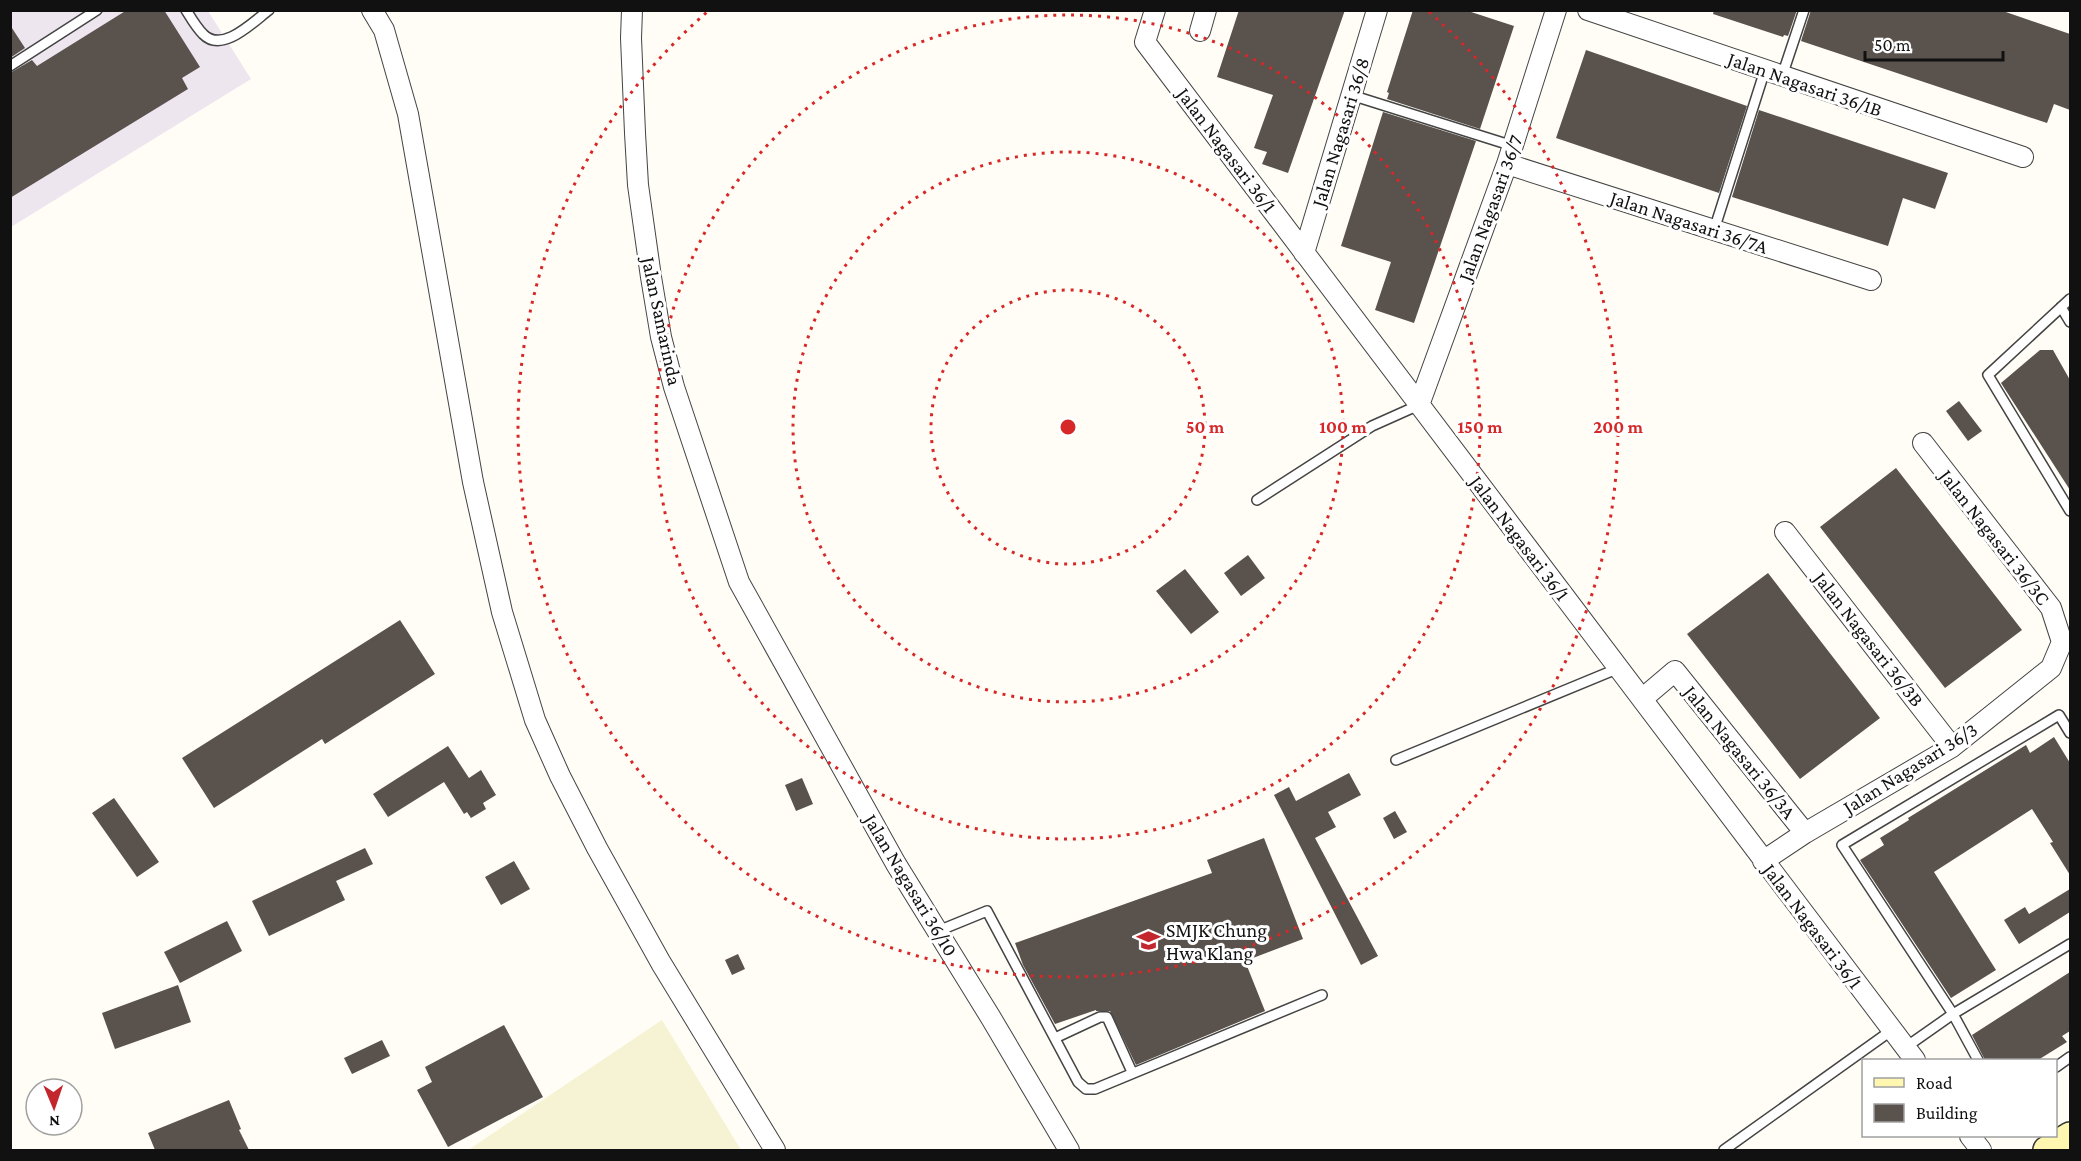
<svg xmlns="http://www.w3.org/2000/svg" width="2081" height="1161" font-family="'Crimson Pro',serif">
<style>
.industrial{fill:#eee6ef}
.farmland{fill:#f6f3d4}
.building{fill:#5a524d}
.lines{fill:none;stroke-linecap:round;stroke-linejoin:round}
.lane-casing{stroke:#444;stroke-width:12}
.street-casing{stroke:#444;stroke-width:22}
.secondary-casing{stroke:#333;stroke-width:30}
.lane{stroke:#fff;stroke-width:9}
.street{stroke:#fff;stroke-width:20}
.secondary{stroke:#fff6b0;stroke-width:27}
.ring{fill:none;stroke:#d62828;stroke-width:3;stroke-dasharray:3 6}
.labels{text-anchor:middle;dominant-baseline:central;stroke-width:6;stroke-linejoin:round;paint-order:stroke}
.street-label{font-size:20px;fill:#111;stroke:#fff}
.poi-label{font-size:20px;fill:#111;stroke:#fff;text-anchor:start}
.centre{fill:#d62828;stroke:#fff;stroke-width:3}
.ring-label{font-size:18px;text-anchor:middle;font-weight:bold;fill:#d62828;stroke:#fff;stroke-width:6;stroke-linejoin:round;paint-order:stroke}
</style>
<rect width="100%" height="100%" fill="#fffdf5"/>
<path class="industrial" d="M11 11H208L251 79 11 227Z"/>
<path class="farmland" d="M662 1020 741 1150H468Z"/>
<path class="building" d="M127 10H164L200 67 182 78 188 89 10 198V73L32 60 37 66Z
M1239 10H1345L1288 173 1262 164 1267 152 1254 148 1273 95 1217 77Z
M1413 10H1465L1514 26 1480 129 1387 99 1389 93 1387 92Z
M1714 10H1797L1788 36 1784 35 1783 37 1713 14Z
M1811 10H2000L2070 34V110L2054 104 2047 123 1801 41Z
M10 25 25 48 10 58Z
M1586 50 1747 106 1719 193 1556 138Z
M1759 110 1948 173 1935 209 1903 198 1888 246 1732 197Z
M1383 112 1476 141 1414 323 1375 310 1391 262 1341 246Z
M2040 350H2053L2070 380V490L2001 383Z
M1959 401 1982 431 1968 441 1946 411Z
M1896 468 2022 630 1945 688 1820 527Z
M1248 555 1265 578 1241 596 1224 573Z
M1185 569 1219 612 1191 634 1156 591Z
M1768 573 1880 718 1800 779 1687 634Z
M400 620 435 674 325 744 322 739 214 808 182 758Z
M2054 737 2070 763V875L2050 843 2053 842 2032 809 1934 872 1996 970 1951 998 1860 860 1884 845 1880 838 1909 820 1908 818 2026 745 2030 753Z
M448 746 469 778 481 770 496 795 483 803 486 809 471 818 467 812 464 814 444 782 388 817 373 794Z
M1349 773 1361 795 1328 812 1336 827 1315 838 1378 956 1361 965 1274 795 1289 787 1296 801Z
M802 778 813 804 796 811 785 785Z
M114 798 159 862 137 877 92 813Z
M1395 811 1407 832 1394 839 1383 818Z
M1264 838 1303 939 1245 961 1265 1011 1136 1065 1110 1011H1096V1010L1055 1024 1023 965 1015 943 1212 873 1207 860Z
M365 848 373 864 336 881 345 900 269 936 252 901Z
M514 861 530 889 501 905 485 877Z
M2070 889V912L2019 944 2004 920 2025 907 2029 914Z
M227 921 242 951 180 983 164 952Z
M738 954 745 969 732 975 725 960Z
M2070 972V1031L2062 1036 2067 1042 2038 1060H1985L1972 1035Z
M178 985 191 1022 115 1049 102 1013Z
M504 1025 543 1097 448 1147 417 1090 432 1082 425 1067Z
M382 1040 390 1056 352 1074 344 1058Z
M229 1100 241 1129 239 1130 249 1150H155L148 1133Z"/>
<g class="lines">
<defs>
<path id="lane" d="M186 10C191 18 196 27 203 34 222 54 253 22 269 10
M10 66 97 10
M1782 76 1804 10
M1351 95 1513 146
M1714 230 1765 70
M2070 299 1988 375 2070 511
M2061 307 2070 322
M1257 500 1372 426 1419 405
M1396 760 1619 668
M938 931 987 911 1078 1082 1086 1089H1095L1322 995
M1055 1038 1100 1017H1107L1132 1072
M1906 1047 1953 1014 2070 944
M1978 1060 1953 1014 1842 845 2059 715 2070 733
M2056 1067 2070 1057
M1724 1150 1892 1030"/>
<path id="street" d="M372 10 384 30 408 114 473 482 502 612 535 720 560 776 597 848 661 963 775 1150
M632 10 631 38 635 133 638 185 651 277 661 337 674 387 739 582 896 864 991 1018 1069 1150
M1155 10 1145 42 1915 1060
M1588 10 2023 157
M1200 31 1206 10
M1507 164 1871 280
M1304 253 1377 10
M1419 405 1507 164 1556 10
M1785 532 1952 747
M1642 699 1675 671 1805 833
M1763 861 1805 833 1952 747 2051 668 2062 642 2051 608 1923 443
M1970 1136 1981 1150"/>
<path id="secondary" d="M2047 1150 2070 1136"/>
</defs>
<use href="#lane" class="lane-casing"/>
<use href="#street" class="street-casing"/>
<use href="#secondary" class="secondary-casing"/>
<use href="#lane" class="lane"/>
<use href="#street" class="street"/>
<use href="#secondary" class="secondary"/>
</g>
<g class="ring">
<circle cx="1068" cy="427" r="137"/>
<circle cx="1068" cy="427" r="275"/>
<circle cx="1068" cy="427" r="412"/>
<path d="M1429 12A550 550 0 1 1 707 12"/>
</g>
<defs>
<symbol id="school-bare" viewBox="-9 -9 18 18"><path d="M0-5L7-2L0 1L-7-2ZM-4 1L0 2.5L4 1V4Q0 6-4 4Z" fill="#c4262e" stroke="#fff" stroke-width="2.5" paint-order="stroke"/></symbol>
</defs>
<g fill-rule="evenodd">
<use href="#school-bare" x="1132" y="924" width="33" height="33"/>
</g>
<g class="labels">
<g class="street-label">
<text transform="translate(1805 84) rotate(19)">Jalan Nagasari 36/1B</text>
<text transform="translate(1340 132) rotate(-73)">Jalan Nagasari 36/8</text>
<text transform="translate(1227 150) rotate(53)">Jalan Nagasari 36/1</text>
<text transform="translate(1490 208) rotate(-70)">Jalan Nagasari 36/7</text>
<text transform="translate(1689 222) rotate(18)">Jalan Nagasari 36/7A</text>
<text transform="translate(662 321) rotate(78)">Jalan Samarinda</text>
<text transform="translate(1995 537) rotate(52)">Jalan Nagasari 36/3C</text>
<text transform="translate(1520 538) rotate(53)">Jalan Nagasari 36/1</text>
<text transform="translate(1869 639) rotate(52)">Jalan Nagasari 36/3B</text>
<text transform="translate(1740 752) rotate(51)">Jalan Nagasari 36/3A</text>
<text transform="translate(1910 768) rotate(-32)">Jalan Nagasari 36/3</text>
<text transform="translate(911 885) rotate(59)">Jalan Nagasari 36/10</text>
<text transform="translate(1813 926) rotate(53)">Jalan Nagasari 36/1</text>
</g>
<g class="poi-label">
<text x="1166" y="930">SMJK Chung<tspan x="1166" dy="23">Hwa Klang</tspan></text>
</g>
</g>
<circle cx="1068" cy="427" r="9" class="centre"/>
<g class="ring-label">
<text x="1205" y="433">50 m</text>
<text x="1343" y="433">100 m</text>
<text x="1480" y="433">150 m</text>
<text x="1618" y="433">200 m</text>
</g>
<rect width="2081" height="1161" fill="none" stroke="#111111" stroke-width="24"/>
<rect x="1862" y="1059" width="195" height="78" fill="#ffffff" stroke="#a0a0a0" stroke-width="1.5"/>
<rect x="1874" y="1078" width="30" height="9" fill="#fff6b0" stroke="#a0a0a0" stroke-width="1.5"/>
<text x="1916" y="1089" font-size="18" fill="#111111">Road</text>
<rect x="1874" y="1104" width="30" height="18" fill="#5a524d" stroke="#a0a0a0" stroke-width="1.5"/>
<text x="1916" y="1119" font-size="18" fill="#111111">Building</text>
<g transform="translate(54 1107) rotate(178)"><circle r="28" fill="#ffffff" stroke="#a0a0a0" stroke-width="1.5"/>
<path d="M0-4.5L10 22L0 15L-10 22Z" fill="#c4262e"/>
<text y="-9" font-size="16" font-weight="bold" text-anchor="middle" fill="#111111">N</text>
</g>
<path d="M1865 51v9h138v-9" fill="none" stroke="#111111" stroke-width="3"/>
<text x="1874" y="51" font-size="18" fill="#111111" stroke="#ffffff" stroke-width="4.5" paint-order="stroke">50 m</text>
</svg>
